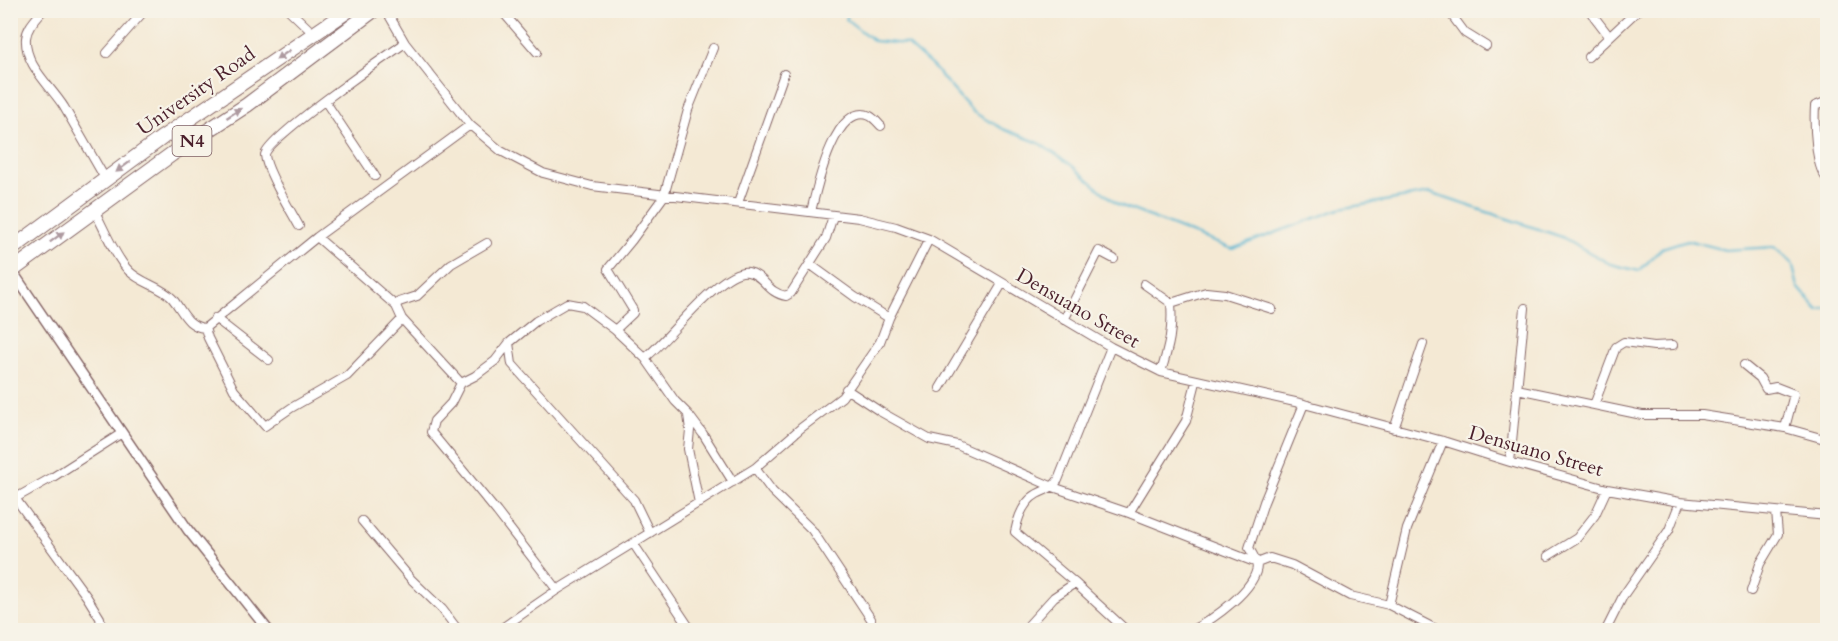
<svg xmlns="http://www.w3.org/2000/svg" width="1838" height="641" font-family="Cardo,serif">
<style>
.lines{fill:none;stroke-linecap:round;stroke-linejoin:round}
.stream{stroke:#52b4d1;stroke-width:2}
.minor-casing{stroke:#866666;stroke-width:10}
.tertiary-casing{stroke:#866666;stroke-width:12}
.trunk-casing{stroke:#866666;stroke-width:16}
.minor{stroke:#fff;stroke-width:8}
.tertiary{stroke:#fff;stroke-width:9}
.trunk{stroke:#fff;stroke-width:14}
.oneway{fill:#ae9aa0}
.labels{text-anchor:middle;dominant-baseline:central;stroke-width:4.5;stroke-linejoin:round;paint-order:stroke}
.shield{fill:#f7f3e8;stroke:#7e5f64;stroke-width:1.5}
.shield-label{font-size:18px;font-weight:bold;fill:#4a1f2b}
.street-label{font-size:20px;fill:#4a1f2b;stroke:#f7f3e8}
</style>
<rect width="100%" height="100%" fill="#f7f3e8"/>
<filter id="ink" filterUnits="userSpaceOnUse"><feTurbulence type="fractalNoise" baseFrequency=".0167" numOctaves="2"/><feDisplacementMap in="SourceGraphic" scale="12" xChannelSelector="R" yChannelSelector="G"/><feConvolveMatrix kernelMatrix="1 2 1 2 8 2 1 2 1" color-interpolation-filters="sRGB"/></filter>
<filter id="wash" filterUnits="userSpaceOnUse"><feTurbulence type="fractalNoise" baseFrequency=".008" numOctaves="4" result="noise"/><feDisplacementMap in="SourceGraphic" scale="24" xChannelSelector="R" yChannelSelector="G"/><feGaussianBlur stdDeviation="1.35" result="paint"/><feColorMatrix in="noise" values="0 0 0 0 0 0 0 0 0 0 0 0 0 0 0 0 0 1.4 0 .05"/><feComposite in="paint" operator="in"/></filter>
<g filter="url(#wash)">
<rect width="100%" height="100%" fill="#f4e9d4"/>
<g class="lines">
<path class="stream" d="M850 10 846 19 874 41 907 44 931 65 973 112 1003 129 1037 142 1070 164 1117 204 1232 249 1339 209 1430 193 1562 237 1610 264 1639 271 1662 248 1687 240 1725 250 1774 247 1792 263 1798 287 1818 310 1828 308"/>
</g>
</g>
<g filter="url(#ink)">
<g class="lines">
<defs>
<path id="minor" d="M43 10C36 19 27 27 26 38 24 65 51 86 64 107 78 131 92 156 106 180
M289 10 313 33
M386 10 405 43 470 125 501 151 543 173 592 186 859 218 896 227 929 239 1111 347 1161 372 1304 404 1443 441 1510 462 1607 489 1680 502 1828 516
M501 10 537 52
M1448 10 1465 33 1486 46
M1589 10 1609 36
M107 53 145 10
M1588 57 1638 10
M325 101 375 176
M1828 101 1815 106C1814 121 1815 172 1828 179
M738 203 784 74
M94 210C103 226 116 259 129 271 141 283 160 286 172 298 183 311 186 326 205 328L317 237 396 306 402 319 461 383
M811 212C816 191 835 100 870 116 874 118 878 123 881 126
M299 226C291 211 266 171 265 155 265 140 386 56 405 43
M317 237 470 125
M811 265 855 297 889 318
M1144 284 1171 303 1206 292 1225 294 1272 309
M396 306 399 302 417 296 451 264 487 243
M215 318 269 360
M1064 320 1099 251 1114 259
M205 328 208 338 234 390 265 426 291 408 347 376 402 319
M615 330 633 313V310L608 269 632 240 664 196 688 110 713 48
M509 343 512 364 634 500 650 533
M1111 347 1058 480C1052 489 1046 489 1037 494 1024 501 1018 517 1015 532L1075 583 1126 630
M645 358C667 342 722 267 748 272 764 275 767 293 786 296L791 293 826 238 833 216
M1744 365 1760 378 1766 389 1776 387 1794 394 1785 428
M1161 372C1169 346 1173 330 1171 303
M940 388 1002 284
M846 389 881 412 929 439 957 445 1053 487 1129 513 1257 563 1270 558 1292 565 1350 596 1389 605 1438 630
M1517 389 1642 415H1702L1785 428 1828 440
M1594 405 1616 347 1624 342 1654 346 1673 345
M688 415 690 430 688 449 699 503
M1394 429 1423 344
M1510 462 1525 308
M755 468 772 491 812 530 871 619
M15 498 87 597 100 618 102 630
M12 500 53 477 122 433
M1129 513 1186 421 1196 382
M362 521 411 579 442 609 458 630
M633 543 691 630
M1548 556 1577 538 1595 515 1607 489
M557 590 497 512 431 432 434 421 451 403 461 383 475 376 495 361 509 343 536 321 567 303 583 306 615 330 645 358 675 401 688 414 703 434 733 482
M1751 591 1760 564 1778 534 1776 512
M1389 605 1407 529 1443 441
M499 630 557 590 755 468 801 428 842 397 880 342 889 318 929 239
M1024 630 1054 597 1075 583
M1192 630C1212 620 1257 589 1257 565 1256 559 1252 553 1249 548L1264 502 1304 404
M1606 630 1623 596 1669 530 1680 502"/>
<path id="tertiary" d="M10 268 188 530 268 630"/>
<path id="trunk" d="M10 250 163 137 349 10
M10 272 172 154 247 105 374 10"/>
</defs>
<use href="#minor" class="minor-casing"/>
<use href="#tertiary" class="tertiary-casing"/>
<use href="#trunk" class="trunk-casing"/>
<use href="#minor" class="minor"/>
<use href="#tertiary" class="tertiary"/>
<use href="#trunk" class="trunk"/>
</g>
<defs><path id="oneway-solid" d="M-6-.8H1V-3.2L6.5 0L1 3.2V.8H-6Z" transform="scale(1.5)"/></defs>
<g class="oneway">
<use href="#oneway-solid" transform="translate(283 55) rotate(145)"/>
<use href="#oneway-solid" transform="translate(234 113) rotate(-33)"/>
<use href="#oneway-solid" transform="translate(123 167) rotate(143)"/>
<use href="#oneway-solid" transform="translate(57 237) rotate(-37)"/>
</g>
</g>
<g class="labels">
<rect class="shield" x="172.5" y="126" width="39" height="30" rx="4.5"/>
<g class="shield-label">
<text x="192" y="141">N4</text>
</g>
<g class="street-label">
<text transform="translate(196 91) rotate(-35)">University Road</text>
<text transform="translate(1078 308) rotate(30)">Densuano Street</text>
<text transform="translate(1536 451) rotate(16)">Densuano Street</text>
</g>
</g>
<rect width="1838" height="641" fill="none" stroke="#f7f3e8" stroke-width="36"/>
</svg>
